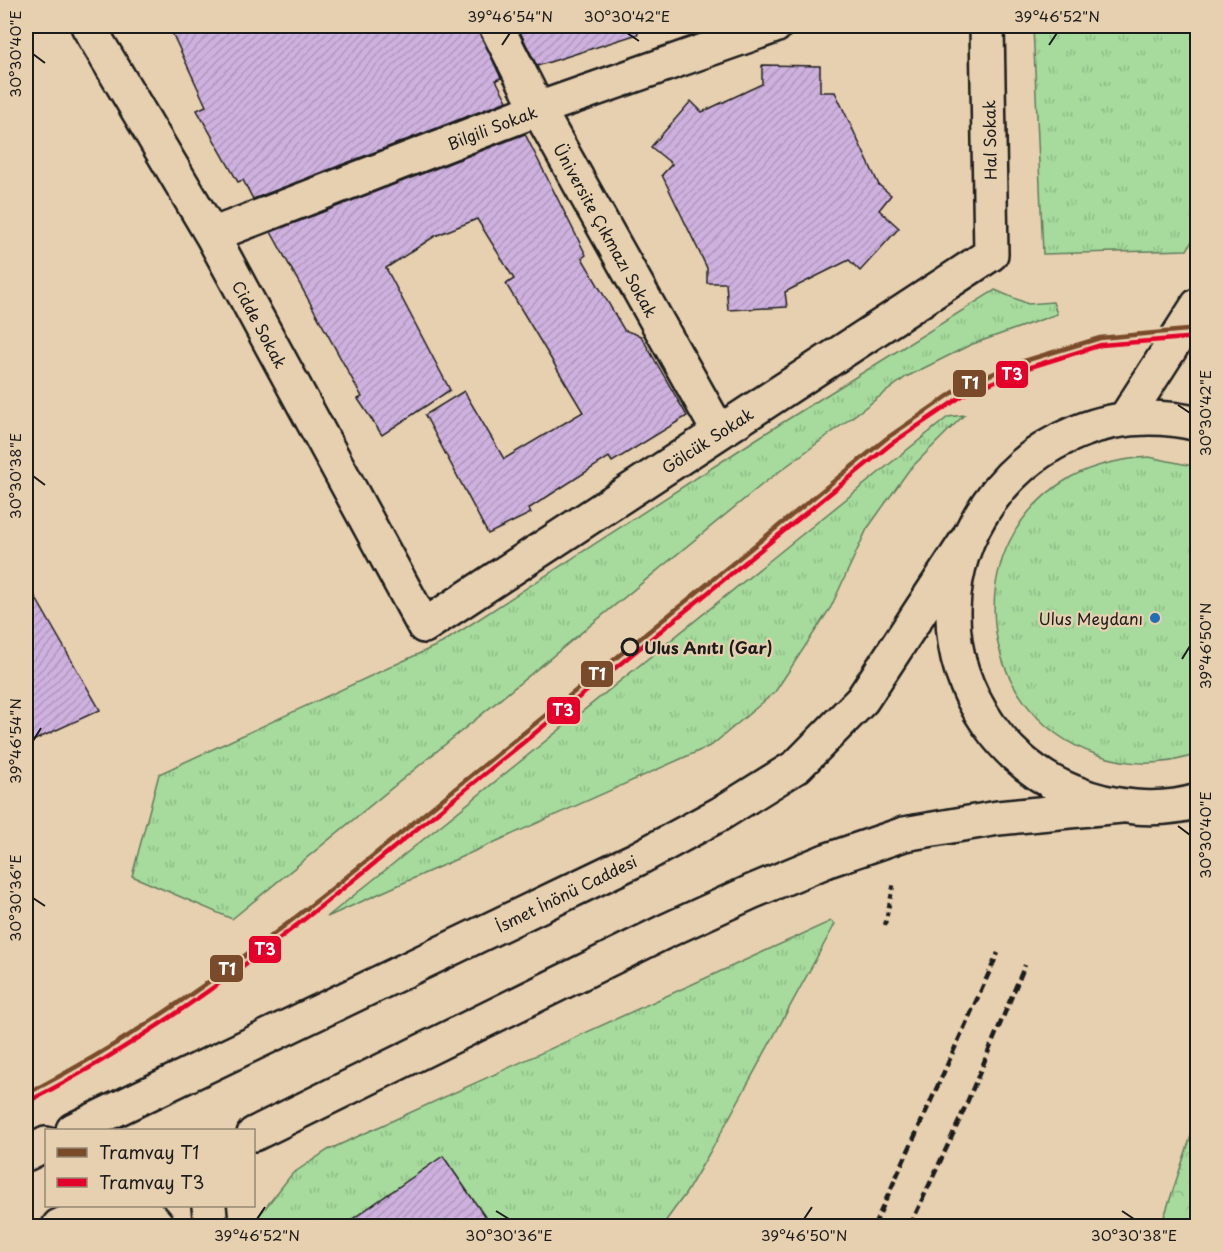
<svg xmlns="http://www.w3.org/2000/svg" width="1223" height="1252" font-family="'Playpen Sans',sans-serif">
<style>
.grass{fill:url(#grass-tufts);stroke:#617c5c;stroke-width:1.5}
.forest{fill:url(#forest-crowns);stroke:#617c5c;stroke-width:1.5}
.building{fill:url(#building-hatch);stroke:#1c1c1c;stroke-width:1.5}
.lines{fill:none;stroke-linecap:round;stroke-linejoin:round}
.minor-casing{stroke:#1c1c1c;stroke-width:38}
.secondary-casing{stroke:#1c1c1c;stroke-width:38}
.primary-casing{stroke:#1c1c1c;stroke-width:38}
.path{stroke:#1c1c1c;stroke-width:4;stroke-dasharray:4.5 4.5;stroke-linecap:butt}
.minor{stroke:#e7d0b0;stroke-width:33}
.secondary{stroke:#e7d0b0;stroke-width:33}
.primary{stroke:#e7d0b0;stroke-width:33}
.rail{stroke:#1c1c1c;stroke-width:4.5;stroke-dasharray:9 4.5;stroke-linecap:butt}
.tram-1-casing{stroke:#e7d0b0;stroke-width:9}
.tram-2-casing{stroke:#e7d0b0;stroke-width:9}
.tram-1{stroke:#7a4b2a;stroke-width:4.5}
.tram-2{stroke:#e4002b;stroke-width:4.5}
.ticks{fill:none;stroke:#1c1c1c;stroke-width:2}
.poi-dot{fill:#1f6fb2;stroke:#e7d0b0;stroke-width:2}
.stop-dot{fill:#e7d0b0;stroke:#1c1c1c;stroke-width:3}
.labels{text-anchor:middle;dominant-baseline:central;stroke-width:4.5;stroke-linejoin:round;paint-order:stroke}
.street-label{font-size:16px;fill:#1c1c1c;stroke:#e7d0b0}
.poi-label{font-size:16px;fill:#1c1c1c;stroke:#e7d0b0;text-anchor:end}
.stop-label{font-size:16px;font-weight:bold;fill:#1c1c1c;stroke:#e7d0b0;text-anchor:start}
.line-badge{stroke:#e7d0b0;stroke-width:2}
.badge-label{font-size:16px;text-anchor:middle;font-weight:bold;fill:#fff}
.neatline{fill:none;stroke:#1c1c1c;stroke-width:2}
.ticks-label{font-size:15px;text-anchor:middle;fill:#1c1c1c}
</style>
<defs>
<pattern id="grass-tufts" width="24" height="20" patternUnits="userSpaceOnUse" patternTransform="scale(1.5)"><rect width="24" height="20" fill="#a6db9d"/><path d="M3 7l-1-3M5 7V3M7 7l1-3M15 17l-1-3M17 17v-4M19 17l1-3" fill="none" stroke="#8ebb87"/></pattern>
<pattern id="forest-crowns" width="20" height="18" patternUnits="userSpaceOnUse" patternTransform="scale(1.5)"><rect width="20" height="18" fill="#a6db9d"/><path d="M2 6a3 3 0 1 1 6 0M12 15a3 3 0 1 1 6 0" fill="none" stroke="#8ebb87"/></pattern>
<pattern id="building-hatch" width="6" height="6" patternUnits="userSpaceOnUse" patternTransform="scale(1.5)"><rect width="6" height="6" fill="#ceb1de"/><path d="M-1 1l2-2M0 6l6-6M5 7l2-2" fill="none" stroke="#b098be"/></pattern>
</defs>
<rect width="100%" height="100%" fill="#e7d0b0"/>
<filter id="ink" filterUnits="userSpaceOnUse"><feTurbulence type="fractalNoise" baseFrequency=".0167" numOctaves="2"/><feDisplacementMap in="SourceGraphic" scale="12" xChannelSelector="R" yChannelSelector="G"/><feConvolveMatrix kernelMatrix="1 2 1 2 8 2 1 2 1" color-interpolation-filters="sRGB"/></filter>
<g filter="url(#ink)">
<path class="grass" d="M1033 26H1197V232L1187 250 1043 254Z
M995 290 1028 304 1053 302 1057 314 970 345 906 377 764 483 232 919 132 876 159 774 442 643 761 436Z
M964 415 909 470 867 529 831 607 775 692 712 745 327 917 948 417Z
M1149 457 1198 467 1197 754C1164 766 1129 766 1095 754 974 711 957 541 1071 477 1095 464 1121 459 1149 457Z
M831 921 835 924 717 1140 686 1193 662 1226H251L292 1174 328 1150Z"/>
<path class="forest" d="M1197 1118V1226H1161Z"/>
<path class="building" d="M169 26H477L501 78 496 80 507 101 253 199 243 180 238 182 197 110 206 106Z
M517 26H637L638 34 537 66Z
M762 65 820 66V92H835L879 185 891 195 879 210 899 228 860 271 849 260 785 292 787 307 728 310 726 283H707V268L662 175 672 164 651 147 691 101 702 112 762 84Z
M525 134 586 255 582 258 624 330 641 336 687 416 612 462 609 457 528 509 531 513 488 534 425 415 464 391 504 459 583 412 506 284 514 279 477 219 435 236 386 268 450 390 382 435 358 399 362 397 271 232Z
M26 581 100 710 26 744Z
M443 1156 492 1227H341Z"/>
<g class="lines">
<defs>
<path id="minor" d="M88 26 212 235 424 626 991 254 987 26
M496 26 538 109 719 432
M212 235 538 109 775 26
M117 1206 152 1219 158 1226
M209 1206 211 1226"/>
<path id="secondary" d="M1125 419 1198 305"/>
<path id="primary" d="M1198 424C1022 382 885 576 989 725 1010 755 1040 779 1073 792 1111 808 1158 813 1198 801
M73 1130 637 859 720 814 797 766 862 700 967 540
M254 1134 666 931 751 892 828 860 904 834 998 818 1121 806
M26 1154 46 1144
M59 1226 104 1206"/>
</defs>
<use href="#minor" class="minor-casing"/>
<use href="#secondary" class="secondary-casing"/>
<use href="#primary" class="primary-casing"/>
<path class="path" d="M885 925 894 882"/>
<use href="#minor" class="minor"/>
<use href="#secondary" class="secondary"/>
<use href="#primary" class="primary"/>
<path class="rail" d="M874 1226 998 953
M910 1226 960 1119 1025 965"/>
<defs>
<path id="tram-1" d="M26 1094C183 1014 316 902 451 792 597 674 742 556 887 438L961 387 1021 362 1100 338 1198 329"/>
<path id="tram-2" d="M29 1101C186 1021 319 908 455 798 601 680 746 562 891 444L965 394 1024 369 1101 345 1198 337"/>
</defs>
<use href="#tram-1" class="tram-1-casing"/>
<use href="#tram-2" class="tram-2-casing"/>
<use href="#tram-1" class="tram-1"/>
<use href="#tram-2" class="tram-2"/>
</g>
</g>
<path class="ticks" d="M627 33 639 41M502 45 510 33M1049 45 1057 33M33 54 45 63M1178 405 1190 413M33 476 45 485M1182 659 1190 646M33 741 41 728M1178 826 1190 835M33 898 45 906M496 1211 509 1219M1122 1211 1134 1219M257 1219 265 1207M804 1219 812 1207"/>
<circle class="poi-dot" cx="1155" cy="618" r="6"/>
<circle class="stop-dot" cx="630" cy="647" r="8"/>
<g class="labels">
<g class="street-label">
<text transform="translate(492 127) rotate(-21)">Bilgili Sokak</text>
<text transform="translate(989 140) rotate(-91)">Hal Sokak</text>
<text transform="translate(606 230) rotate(61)">Üniversite Çıkmazı Sokak</text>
<text transform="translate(260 324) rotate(62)">Cidde Sokak</text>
<text transform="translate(707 440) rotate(-33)">Gölcük Sokak</text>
<text transform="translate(566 893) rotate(-26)">İsmet İnönü Caddesi</text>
</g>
<g class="poi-label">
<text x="1143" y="618">Ulus Meydanı</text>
</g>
<g class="stop-label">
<text x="644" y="647">Ulus Anıtı (Gar)</text>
</g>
</g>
<g class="line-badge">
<rect x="995" y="360" width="34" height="29" rx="6" fill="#e4002b"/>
<rect x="952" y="369" width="35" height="29" rx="6" fill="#7a4b2a"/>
<rect x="580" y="660" width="34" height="28" rx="6" fill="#7a4b2a"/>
<rect x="546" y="696" width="35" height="29" rx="6" fill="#e4002b"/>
<rect x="248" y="935" width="34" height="29" rx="6" fill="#e4002b"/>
<rect x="209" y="954" width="35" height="29" rx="6" fill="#7a4b2a"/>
</g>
<g class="badge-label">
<text x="1012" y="380">T3</text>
<text x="970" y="389">T1</text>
<text x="597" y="680">T1</text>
<text x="563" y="716">T3</text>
<text x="265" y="955">T3</text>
<text x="227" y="975">T1</text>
</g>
<rect width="1223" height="1252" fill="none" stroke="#e7d0b0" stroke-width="66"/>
<rect x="45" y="1129" width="210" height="78" fill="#e7d0b0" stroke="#968875" stroke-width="1.5"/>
<rect x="57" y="1148" width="30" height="9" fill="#7a4b2a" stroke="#968875" stroke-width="1.5"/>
<text x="99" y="1159" font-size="18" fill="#1c1c1c">Tramvay T1</text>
<rect x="57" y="1178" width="30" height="9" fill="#e4002b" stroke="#968875" stroke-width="1.5"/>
<text x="99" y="1189" font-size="18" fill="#1c1c1c">Tramvay T3</text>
<rect x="33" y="33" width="1157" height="1186" class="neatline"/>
<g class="ticks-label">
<text x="510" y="22">39°46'54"N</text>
<text x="627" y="22">30°30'42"E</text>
<text x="1057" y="22">39°46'52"N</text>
<text transform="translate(16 54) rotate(-90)" y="5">30°30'40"E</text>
<text transform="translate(1206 413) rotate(-90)" y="5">30°30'42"E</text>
<text transform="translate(16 476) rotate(-90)" y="5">30°30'38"E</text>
<text transform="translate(1206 646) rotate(-90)" y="5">39°46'50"N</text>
<text transform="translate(16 741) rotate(-90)" y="5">39°46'54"N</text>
<text transform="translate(1206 835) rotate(-90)" y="5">30°30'40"E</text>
<text transform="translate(16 898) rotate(-90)" y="5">30°30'36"E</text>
<text x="257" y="1241">39°46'52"N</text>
<text x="509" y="1241">30°30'36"E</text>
<text x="804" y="1241">39°46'50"N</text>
<text x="1134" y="1241">30°30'38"E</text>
</g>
</svg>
